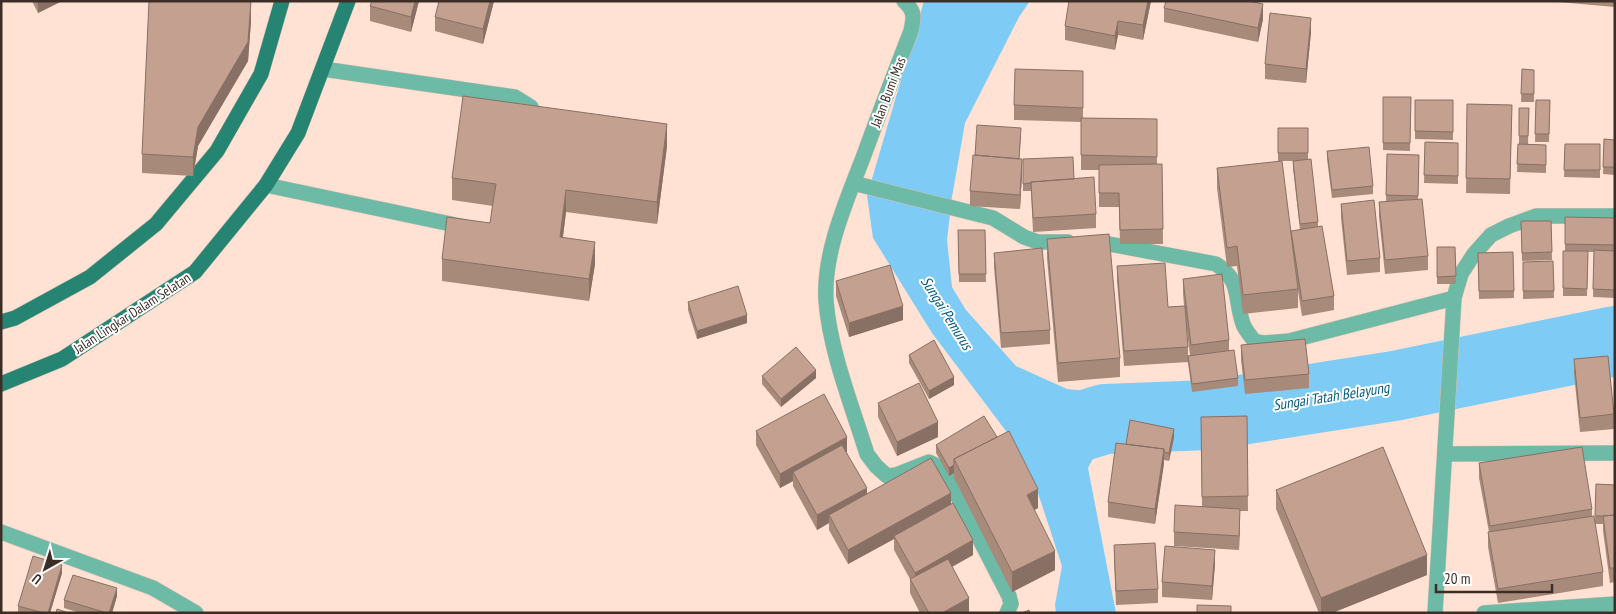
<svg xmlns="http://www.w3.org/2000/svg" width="1616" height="614" font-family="'PT Sans Narrow',sans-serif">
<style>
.water{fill:#7eccf6}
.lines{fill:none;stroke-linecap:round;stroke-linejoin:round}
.river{stroke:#7eccf6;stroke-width:70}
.lane-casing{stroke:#d8beb1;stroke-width:16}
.street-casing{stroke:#d8beb1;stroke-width:16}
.primary-casing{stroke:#d8beb1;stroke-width:16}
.lane{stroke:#6dbaa7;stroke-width:15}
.street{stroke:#6dbaa7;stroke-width:15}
.primary{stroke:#258572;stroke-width:15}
.wall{fill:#a88a7b}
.shaded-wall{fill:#887064}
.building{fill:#c3a08f;stroke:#887064}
.labels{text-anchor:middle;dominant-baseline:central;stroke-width:4;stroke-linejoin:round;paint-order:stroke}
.street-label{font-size:14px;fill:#3c2e27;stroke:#fff}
.water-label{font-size:15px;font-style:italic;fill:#065c7f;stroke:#fff}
</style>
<rect width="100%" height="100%" fill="#ffe2d3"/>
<path class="water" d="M924 1H1030L1019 17 965 123 952 197 947 240 952 287 966 310 1016 366 1067 389 1127 395 1088 468 1116 613H1056L1055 605 1062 566 1036 487 1018 447 932 333 873 238 867 196Z"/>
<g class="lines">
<path class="river" d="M1045 437 1105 419 1209 415 1394 386 1615 341"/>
<defs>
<path id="lane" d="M323 69 515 97 531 107 533 121
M266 185 465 227"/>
<path id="street" d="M904 1C915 11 914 17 911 31 895 72 879 114 864 155 847 200 823 252 826 301 830 351 852 406 867 454L876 466 887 476 896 475 929 462C938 465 942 471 948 478L1009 596 1011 604 1007 613
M853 183 993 218 1024 237 1038 242H1068
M1091 243H1104L1216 264C1242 281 1234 298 1243 324 1245 330 1251 336 1254 341L1264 343 1289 341 1454 298
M1445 454 1615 453
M1 532 153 588 196 613
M1435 613 1454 298 1461 274 1474 254 1491 235 1509 226 1536 216H1615
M1484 613 1615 604"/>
<path id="primary" d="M1 322 15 318 90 277 156 224 217 151 261 74 282 1
M1 384 62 359 195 272 266 185 298 133 348 1"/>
</defs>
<use href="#lane" class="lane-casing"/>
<use href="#street" class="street-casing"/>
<use href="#primary" class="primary-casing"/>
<use href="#lane" class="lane"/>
<use href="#street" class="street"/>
<use href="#primary" class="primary"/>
</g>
<path class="wall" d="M32 1H62L38 13Z
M419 1 411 32 370 21V6Z
M494 1 483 44 435 31V17Z
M1069 1H1151L1143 40 1118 35 1115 50 1065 40V26Z
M1558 1H1615V7L1558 2Z
M1164 8 1263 19 1258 42 1164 22Z
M251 21 248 61 198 146 193 176 142 173V154Z
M1311 32 1306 83 1265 79V64Z
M1522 69 1534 70V102H1521Z
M1083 71V118L1157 119V164H1162L1163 244H1120L1119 207H1099V170H1081V122L1014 120V105Z
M1383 97H1411L1410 151 1383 150Z
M1415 100H1453V140L1415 139Z
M1536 100H1550L1549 142H1535Z
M1467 104 1512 105 1510 194 1466 193Z
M1519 108H1529L1528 144H1519Z
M1278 128H1308V159L1318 222V227L1334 296V310L1302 316 1298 291V308L1243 314 1237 266 1227 267 1217 188V168L1291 231 1300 230 1293 168V161H1278Z
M1021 136 1019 159 1022 173 1020 209 970 206V191L975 155Z
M1604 139 1615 140V175L1603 174Z
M1425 142 1458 143V184L1424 183Z
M1518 144 1546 145V173L1517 172Z
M1565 144H1600V178L1564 177Z
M667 146 657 224 566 212 563 237 595 264 589 301 442 281V259L490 223 493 206 452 200V178Z
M1327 151 1373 186V194L1332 198 1327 159Z
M1387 154 1419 155 1418 199 1428 256V270L1385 274 1379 217V202H1386Z
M1023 159 1074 179 1096 214V228L1033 232 1031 191H1023Z
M1341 204 1380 258V272L1347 275 1341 218Z
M1565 217 1615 218V298L1593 297 1594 252H1588L1587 296H1563V251H1565Z
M1521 221H1551L1552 260 1522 261Z
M958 230H985L986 282H959Z
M1047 239 1120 358V377L1058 382 1047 258Z
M1437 247H1455L1456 284H1437Z
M1513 252 1514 298 1479 299 1478 253Z
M994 253 1050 330V344L1001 348 994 267Z
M1553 261 1554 298 1523 299V262Z
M1117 266 1168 307 1184 306 1183 293V279L1229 340V350L1238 378V386L1192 392 1188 363V356L1190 355 1185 315 1188 347V362L1124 366 1117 281Z
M836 281 903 320 849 337 836 296Z
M688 302 747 323 697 339 688 310Z
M1241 345 1309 374V388L1245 394 1241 360Z
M909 355 954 385 929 399 909 363Z
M1574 359 1614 414V429L1580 432 1574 374Z
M762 376 816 378 781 407 762 384Z
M878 403 938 437 897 456 878 417Z
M1247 416 1248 511H1240L1239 550 1174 546V532L1202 507 1201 431Z
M756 431 847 452H846L867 494 951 504 973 555 952 567 969 612 968 613H920L910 593V579L894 550V539L848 564 829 530V523L817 530 793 486V481L780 488 756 445Z
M1174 437 1169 461 1164 460 1155 524 1108 517V502Z
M936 445 1038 508 1034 510 1055 570 1012 592 954 478V473L949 476 936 453Z
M1479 463 1592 509V516L1595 522 1596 484 1615 485V582L1610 583 1603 531V524H1595L1603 572V586L1498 603 1488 547V532H1489L1479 478Z
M1276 490 1427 575 1332 613H1319L1276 509Z
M1114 545 1158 589V603L1116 605 1114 559Z
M1215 564 1212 600 1162 597V582Z
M62 573 50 613H18V606Z
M117 596 112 613H80L64 608V600Z"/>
<path class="shaded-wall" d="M38 1H62L38 13Z
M251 1V21L248 61 198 146 193 176V157L198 127Z
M415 1H419L411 32V17Z
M490 1H494L483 44V29Z
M1148 1H1151L1143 40V25Z
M1263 4V19L1258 42V28Z
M1311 18V32L1306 83V69Z
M1118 21V35L1115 50V36Z
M667 124V146L657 224V202Z
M1022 159V173L1020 209V195Z
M566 190V212L560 259V237Z
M595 242V264L589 301V279Z
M903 306V320L849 337V323Z
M747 315V323L697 339V331Z
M816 370V378L781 407V399Z
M954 377V385L929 399V391Z
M938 422V437L897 456V442Z
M1174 429V437L1169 461V453Z
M847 437V452L797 479 793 472V481L780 488V474Z
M1164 449V464L1155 524V509Z
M954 465V473L949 476V468Z
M867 488V503L829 515V523L817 530V515Z
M1038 489V508L1027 514V495Z
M951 493V507L894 536V539L848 564V550Z
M1240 509V524L1239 550V536Z
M973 540V555L915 587V573Z
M1215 550V564L1212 600V586Z
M1055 551V570L1012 592V572Z
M1427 555V575L1332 613H1321V598Z
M62 565V573L50 613H48Z
M117 588V596L112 613H109Z
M969 598V612L968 613H942Z"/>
<path class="building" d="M149 1H251L248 42 198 127 193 157 142 154Z
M372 1H415L411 17 370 6Z
M439 1H490L483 29 435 17Z
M1069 1H1148L1143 25 1118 21 1115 36 1065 26Z
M1166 1H1249L1263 4 1258 28 1164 8Z
M1270 13 1311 18 1306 69 1265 64Z
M1015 69 1083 71V108L1014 105Z
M1522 69 1534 70V94H1521Z
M463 96 667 124 657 202 566 190 560 237 595 242 589 279 442 259 447 217 490 223 492 209 496 184 452 178Z
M1383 97H1411L1410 143H1383Z
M1415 100H1453V132L1415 131Z
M1536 100H1550L1549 134H1535Z
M1467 104 1512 105 1510 179 1466 178Z
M1519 108H1529L1528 136H1519Z
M1081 118 1157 119V157L1081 155Z
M977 125 1021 128 1019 159 975 155Z
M1278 128H1308V153H1278Z
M1604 139 1615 140V167H1603Z
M1425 142 1458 143V176L1424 175Z
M1518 144 1546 145V165L1517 164Z
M1565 144H1600V170H1564Z
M1369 147 1373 186 1332 190 1327 151Z
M1387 154 1419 155 1418 196 1386 195Z
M973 155 1022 159 1020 195 970 191Z
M1073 157 1074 179 1031 182V183L1023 184V159Z
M1311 159 1318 222 1300 224 1293 161Z
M1282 161 1298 289 1243 295 1237 246 1227 248 1217 168Z
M1162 164 1163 229 1120 230 1119 193H1099V165Z
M1094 177 1096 214 1033 218 1031 182Z
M1422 199 1428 256 1385 260 1379 202Z
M1374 200 1380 258 1347 261 1341 204Z
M1565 217 1615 218V245L1565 244Z
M1521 221H1551L1552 252 1522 253Z
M1322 226 1334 296 1302 301 1291 231Z
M958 230H985L986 274H959Z
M1109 234 1120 358 1058 363 1047 239Z
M1437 247H1455L1456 276 1437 277Z
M1042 248 1050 330 1001 333 994 253Z
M1594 250 1615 251V290L1593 289Z
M1563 251H1588L1587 289 1563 288Z
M1513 252 1514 291H1479L1478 253Z
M1553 261 1554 291H1523V262Z
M1165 263 1168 307 1185 306 1188 347 1124 351 1117 266Z
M890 265 903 306 849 323 836 281Z
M1222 274 1229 340 1191 345 1183 279Z
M738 286 747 315 697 331 688 302Z
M1305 339 1309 374 1245 380 1241 345Z
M934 340 954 377 929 391 909 355Z
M796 347 816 370 781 399 762 376Z
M1234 350 1238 378 1192 384 1188 356Z
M1608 356 1614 414 1580 418 1574 359Z
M919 383 938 422 897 442 878 403Z
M824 394 847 437 780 474 756 431Z
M984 416 997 437 954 459V465L949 468 936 445Z
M1247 416 1248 496 1202 497 1201 417Z
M1130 420 1174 429 1169 453 1164 452V449L1126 444Z
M1009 431 1038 489 1027 495 1055 551 1012 572 954 459Z
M1116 443 1164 449 1155 509 1108 502Z
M842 445 867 488 817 515 793 472Z
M1383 447 1427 555 1321 598 1276 490Z
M1582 447 1592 509 1490 526 1479 463Z
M931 458 951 493 848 550 829 515Z
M1596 484 1615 485V515L1604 516H1595Z
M953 503 973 540 915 573 894 536Z
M1175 505 1240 509 1239 536 1174 532Z
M1615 515V568H1610L1603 516Z
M1594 516 1603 572 1498 589 1488 532Z
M1155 543 1158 589 1116 591 1114 545Z
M1165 546 1215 550 1212 586 1162 582Z
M33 556 62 565 48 613H44L18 606Z
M948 559 969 598 942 613H929L910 579Z
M73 575 117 588 109 613H107L64 600Z
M1197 605 1231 606V613H1197Z
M57 609 69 613H56Z
M1029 610 1030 613H1022Z"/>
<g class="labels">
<g class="street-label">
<text transform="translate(888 92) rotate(-69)">Jalan Bumi Mas</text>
<text transform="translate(132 313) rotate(-33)">Jalan Lingkar Dalam Selatan</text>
</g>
<g class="water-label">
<text transform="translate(947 313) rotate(58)">Sungai Pemurus</text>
<text transform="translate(1331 396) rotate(-9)">Sungai Tatah Belayung</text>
</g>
</g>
<rect width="1616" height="614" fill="none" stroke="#3c2e27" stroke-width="5"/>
<g transform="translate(45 569) rotate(219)" stroke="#ffffff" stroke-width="4" paint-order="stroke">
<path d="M0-4L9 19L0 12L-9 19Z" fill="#3c2e27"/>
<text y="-8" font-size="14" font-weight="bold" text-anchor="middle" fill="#3c2e27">U</text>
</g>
<path d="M1436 584v8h116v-8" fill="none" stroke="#3c2e27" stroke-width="2.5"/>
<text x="1444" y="584" font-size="15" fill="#3c2e27" stroke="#ffffff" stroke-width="4" paint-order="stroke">20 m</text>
</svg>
